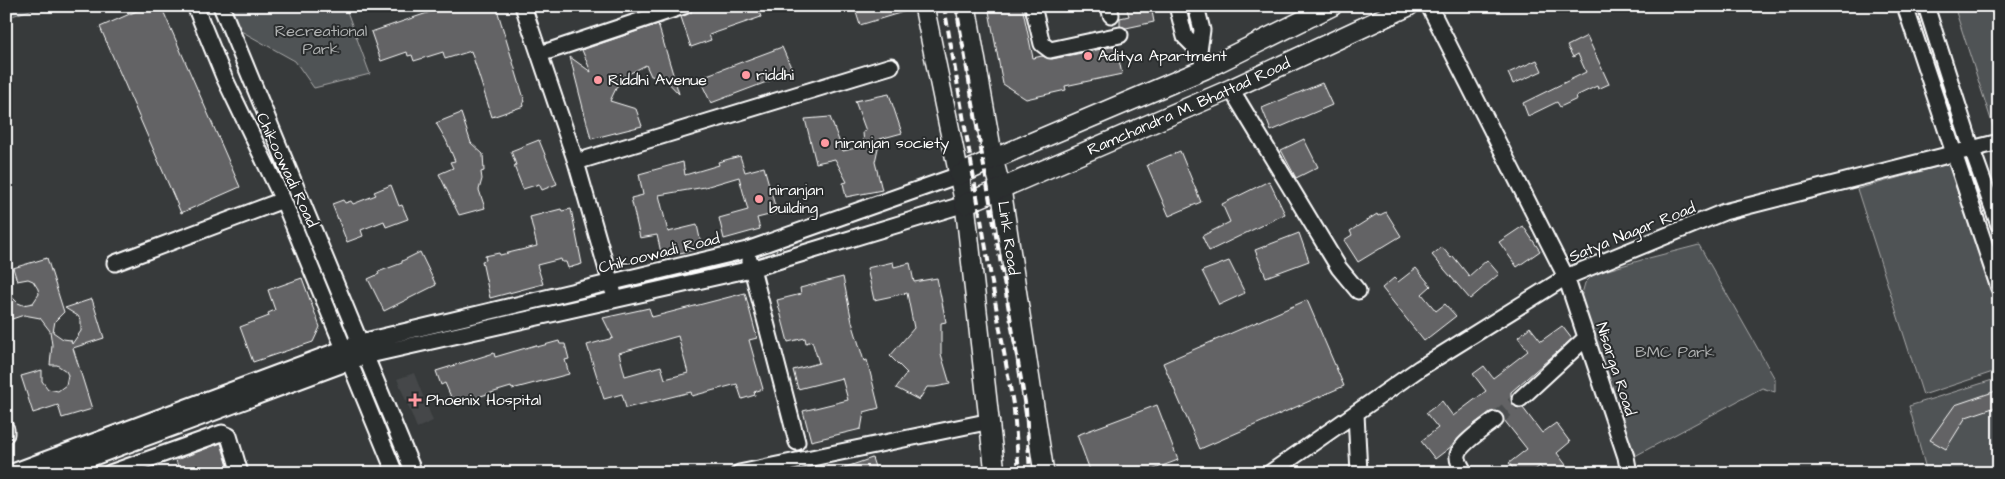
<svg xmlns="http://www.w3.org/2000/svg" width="2005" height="479" font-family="'Architects Daughter',sans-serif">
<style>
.built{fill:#444748}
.green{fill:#505354;stroke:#a8a9aa}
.building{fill:#636465;stroke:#fff;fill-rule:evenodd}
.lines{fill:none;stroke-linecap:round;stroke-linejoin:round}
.minor-tunnel{stroke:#4b4e4f;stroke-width:15;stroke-dasharray:15 8;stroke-linecap:butt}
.minor-casing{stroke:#fff;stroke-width:19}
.major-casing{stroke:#fff;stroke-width:22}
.minor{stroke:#2a2d2e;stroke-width:15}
.major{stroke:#2a2d2e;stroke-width:19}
.rail{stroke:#fff;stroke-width:4;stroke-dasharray:8 4;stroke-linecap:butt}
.poi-dot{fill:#ff9aa2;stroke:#2a2d2e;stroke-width:2}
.labels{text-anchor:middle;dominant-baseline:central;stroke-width:4;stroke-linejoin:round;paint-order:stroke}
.park-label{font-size:16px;fill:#b0b2b2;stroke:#2a2d2e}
.poi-label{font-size:16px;fill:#fff;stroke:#2a2d2e;text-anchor:start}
.street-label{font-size:16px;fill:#fff;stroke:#2a2d2e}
</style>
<rect width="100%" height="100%" fill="#373a3b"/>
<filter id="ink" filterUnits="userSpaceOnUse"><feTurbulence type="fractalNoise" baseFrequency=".02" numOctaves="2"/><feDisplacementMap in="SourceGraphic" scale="10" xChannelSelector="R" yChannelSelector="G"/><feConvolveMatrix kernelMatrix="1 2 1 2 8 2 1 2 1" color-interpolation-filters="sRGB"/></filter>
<g filter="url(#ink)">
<path class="built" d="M414 373 433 421 417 428 397 379Z"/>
<path class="green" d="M6 6H42L6 18Z
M229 6H345L370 74 314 88 295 61 241 31Z
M1954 6H1999V131L1995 132Z
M1948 164 1999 316V370L1923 395 1857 189Z
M1699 245 1775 379V392L1762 388 1635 456 1580 301 1585 283 1594 274 1645 259Z
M1999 378V473H1927L1909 406Z"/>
<path class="building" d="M148 6H161L240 187 181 213 100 27Z
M448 6H496L525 102H523L524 106 492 117 471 51 445 59 443 52 414 61 412 55 408 56 407 52 381 61 371 32Z
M693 6H757L761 17 709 35 711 40 691 47 681 17 691 13Z
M854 6H912L913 9 860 25Z
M988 6H1022L1033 58 1042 56 1052 59 1116 46 1122 74 1065 86 1066 90 1026 99 1003 84Z
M1126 6H1151L1154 22 1126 28 1120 26V18L1129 16Z
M658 24 679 94 664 78 651 76 646 65 621 78 610 101 636 109 642 126 591 139 570 57 591 72 582 50Z
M1587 36 1609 84 1598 89 1597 86 1576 96 1577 99 1560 107 1557 102 1528 116 1523 103 1586 72 1578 54 1573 57 1567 46Z
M782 47 793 72 711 103 699 78Z
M1537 60 1542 71 1513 84 1508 73Z
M1322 83 1332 105 1271 131 1262 108Z
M889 94 902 133 880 139 875 162 882 190 846 197 843 183 847 182 835 159 816 163 805 119 830 117 843 151 864 146 863 132 866 131 855 101Z
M461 113 471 143 483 154 484 171 481 172 482 179 479 190 485 208 459 215 439 174 453 168 450 162 455 161 446 140 436 123Z
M1304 139 1318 167 1296 178 1281 150Z
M539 140 557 184 542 190 539 184 523 189 514 166 516 165 511 151Z
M1180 151 1201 202 1169 216 1147 165Z
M740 156 745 172 764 167 777 213 757 218 760 229 724 239 719 218 748 210 739 177 705 187 659 195 668 232 697 225 702 248 662 257 657 235 640 238 631 198 643 195 639 174 683 162 685 175 719 165 718 162Z
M1269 181 1285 214 1209 251 1202 236 1230 222 1222 204Z
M391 185 399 206 402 205 408 219 386 227 384 221 361 230 363 236 347 242 332 204 343 200 345 203 351 201 353 204 376 195 374 192Z
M561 209 562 211 571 209 582 264 568 268 566 262H562L561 259 537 265 543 284 490 298 482 261 486 260 485 256 499 253 500 255 537 246 530 217Z
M1386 212 1401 236 1358 262 1344 240 1352 235 1350 231 1377 214 1378 216Z
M1523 226 1540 251 1517 267 1499 242Z
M1299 233 1309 261 1266 277 1255 250Z
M1442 247 1451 258 1453 256 1469 276 1487 260 1499 274 1470 299 1432 255Z
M420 252 436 285 384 311 368 279 379 274 378 272 402 263V261Z
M47 258 64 312 55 321 53 332 63 339 71 340 72 344 81 331V321L78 316 65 308 92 299 104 338 73 348 92 409 62 418 58 405 33 413 21 376 42 370V381L48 389 58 391 66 385 68 375 66 371 57 365H50L52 345 50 331 40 318 24 315 6 321V291L18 303 23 305 33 303 39 294 38 289 33 281 28 279 17 281 13 268Z
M1229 261 1245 293 1219 305 1202 271Z
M893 262 894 267 910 263 914 282 937 278 946 322 941 323V354L950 384 935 387H927L919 400 896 388 907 373 890 356 914 328 907 293 874 300 867 268Z
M1416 268 1431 286 1422 294 1436 311 1445 304 1456 316 1424 341 1382 288 1394 278 1398 282Z
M843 277 852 322 864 361 867 360 879 408 864 412 861 429 811 441 803 411 848 400 842 378 798 389 793 370 819 363 812 341 806 343 805 338 788 342 777 300 801 294 800 288Z
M302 278 320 327 313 342 253 362 240 327 269 316 268 313 275 310 268 290Z
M745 293 757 338 749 340 763 389 754 392 755 395 742 399 737 384 692 396 691 392 626 408 622 394 604 399 587 345 613 338 603 318 649 308 652 317ZM678 336 688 373 665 379 661 366 625 376 619 353Z
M1307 300 1344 386 1200 449 1163 363Z
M1562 326 1572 339 1511 392V401L1517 408H1523L1542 433 1556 423 1570 442 1557 453 1572 473H1545L1540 466 1531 473H1516L1509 463 1527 449 1504 420 1502 414 1498 411 1490 412 1474 424 1452 446 1435 459 1421 441 1438 428 1426 413 1442 401 1453 416 1486 391 1473 374 1484 366 1493 378 1528 351 1518 337 1530 327 1541 341Z
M559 341 560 344H565L569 359 565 360 569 374 512 389 511 387 454 404 445 383 441 385 436 371 494 353 495 357 536 345 537 347Z
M1999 390V406L1966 417 1946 449 1930 440 1955 405Z
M1157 405 1178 460 1144 473H1091L1077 435Z
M221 443 230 473H180L176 460Z
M872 458 877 473H835V471Z"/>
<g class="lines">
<path class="minor-tunnel" d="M1495 420 1520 399"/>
<defs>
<path id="minor" d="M195 6 224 77 283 200 395 473
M221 6 414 473
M523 6 576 162 613 291
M1033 6 1042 44 1050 50 1120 35
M1109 6 1111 15
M1177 6 1185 37 1199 51
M1196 6 1202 30 1199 51 1205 69
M1429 6 1566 277 1626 457 1629 473
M1905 6 1999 288
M1926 6 1972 150 1999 225
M540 54 684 6
M1231 89 1339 268 1358 291
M576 162 891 66
M750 261 797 442
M115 263 283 200
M1520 399 1587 337
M1356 414 1359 473
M6 429V434
M10 473 361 342 747 250 959 175
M51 473 365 356 751 269 965 204
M110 473 222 433 229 436 240 473
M739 473 991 421
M1270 473 1420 368 1566 277 1724 212 1999 142
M1465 473C1462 468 1457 461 1458 455 1459 445 1487 426 1495 420"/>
<g id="major">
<path d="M924 6 965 204 995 473"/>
<path id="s1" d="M966 6 993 159 1001 189 1044 473"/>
<path d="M959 175 993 159 1205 69 1332 6"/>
<path id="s2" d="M965 204 1231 89 1409 6"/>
</g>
</defs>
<use href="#minor" class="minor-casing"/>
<use href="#major" class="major-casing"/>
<use href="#minor" class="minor"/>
<use href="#major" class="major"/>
<path class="rail" d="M944 6 1014 410 1019 473
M956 6 1026 408 1030 473"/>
</g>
</g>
<g class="poi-dot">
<circle cx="1088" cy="56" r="5"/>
<circle cx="746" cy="75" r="5"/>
<circle cx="598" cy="80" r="5"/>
<circle cx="825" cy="143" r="5"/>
<circle cx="759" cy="199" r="5"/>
<path d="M412.5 392.5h5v5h5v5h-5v5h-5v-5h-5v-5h5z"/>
</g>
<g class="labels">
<g class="park-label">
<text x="321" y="31">Recreational<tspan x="321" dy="18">Park</tspan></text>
<text x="1675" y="352">BMC Park</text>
</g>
<g class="poi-label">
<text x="1098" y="56">Aditya Apartment</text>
<text x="756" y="75">riddhi</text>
<text x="608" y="80">Riddhi Avenue</text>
<text x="835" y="143">niranjan society</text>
<text x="769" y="190">niranjan<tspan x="769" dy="18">building</tspan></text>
<text x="426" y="400">Phoenix Hospital</text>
</g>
<g class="street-label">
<text stroke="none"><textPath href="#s2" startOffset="244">Ramchandra M. Bhattad Road</textPath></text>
<text transform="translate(287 170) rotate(65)">Chikoowadi Road</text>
<text transform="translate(1632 232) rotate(-22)">Satya Nagar Road</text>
<text stroke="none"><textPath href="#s1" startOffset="236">Link Road</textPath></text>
<text transform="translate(659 253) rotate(-14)">Chikoowadi Road</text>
<text transform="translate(1616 369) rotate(72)">Nisarga Road</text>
</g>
</g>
<rect width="2005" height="479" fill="none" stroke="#2a2d2e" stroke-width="25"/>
<rect x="12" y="12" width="1980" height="454" fill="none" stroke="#fff" stroke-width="2" filter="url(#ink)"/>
</svg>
